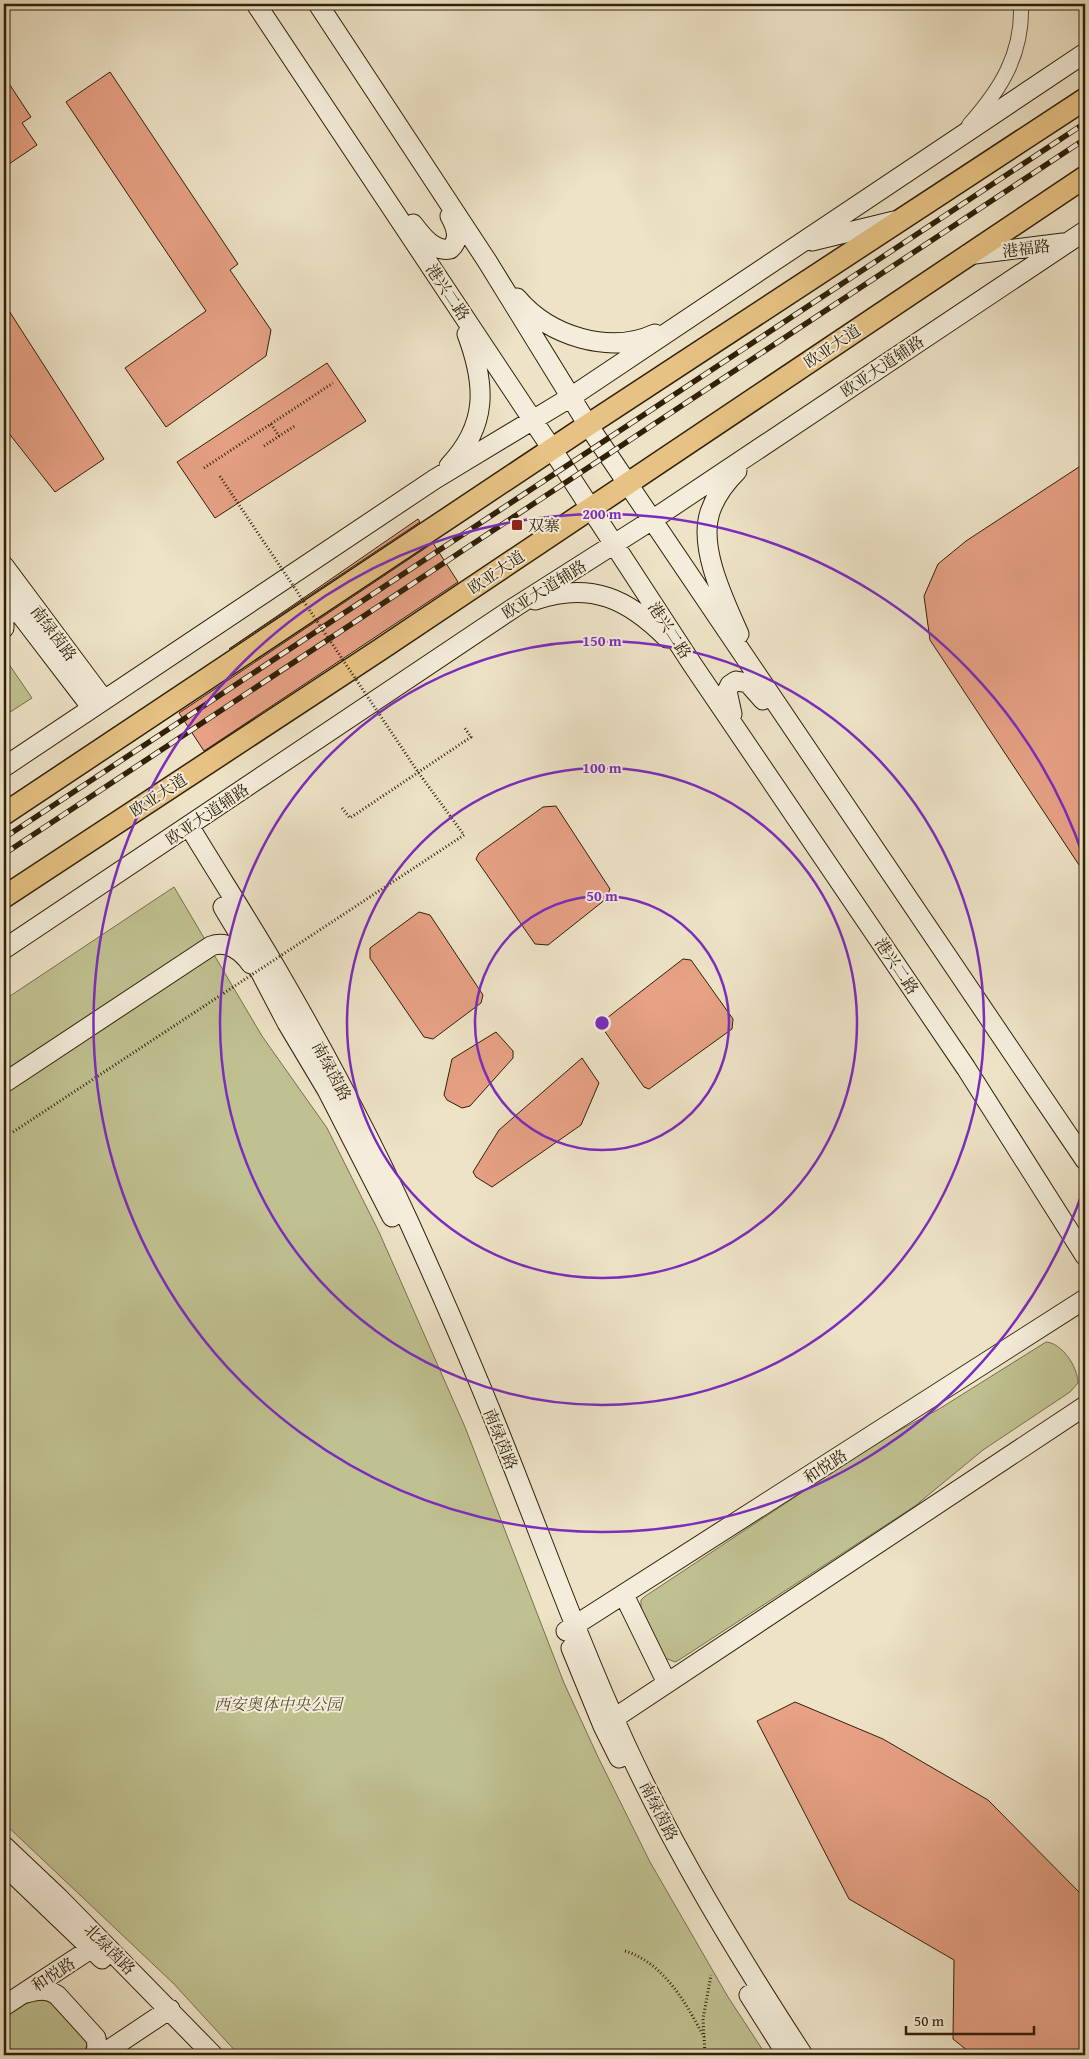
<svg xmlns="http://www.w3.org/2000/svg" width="1089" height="2059" font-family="'Gentium Book Plus','Noto Serif SC',serif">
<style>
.green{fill:#c0c191;stroke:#78704c}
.building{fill:#e7a185;stroke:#302007}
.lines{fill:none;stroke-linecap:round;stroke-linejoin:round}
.street-casing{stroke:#605137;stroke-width:16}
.secondary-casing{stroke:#302007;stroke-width:21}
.primary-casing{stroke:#302007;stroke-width:24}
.path{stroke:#302007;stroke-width:3;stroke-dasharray:1 2.5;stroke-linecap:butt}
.street{stroke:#f4eddb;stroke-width:14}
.secondary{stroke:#f4eddb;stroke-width:19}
.primary{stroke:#e7c284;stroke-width:21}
.rail-casing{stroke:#302007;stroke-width:5.5}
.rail{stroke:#f4eddb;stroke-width:4;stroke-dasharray:11;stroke-linecap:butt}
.path-bridge{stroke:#302007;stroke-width:3;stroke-dasharray:1 2.5;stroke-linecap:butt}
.ring{fill:none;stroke:#7b2cbf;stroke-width:2.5}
.poi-dot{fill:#8f2418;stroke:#f4eddb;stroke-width:2}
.labels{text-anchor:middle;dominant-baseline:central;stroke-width:4;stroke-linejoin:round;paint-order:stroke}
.street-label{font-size:16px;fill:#302007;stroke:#f4eddb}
.poi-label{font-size:16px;fill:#302007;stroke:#f4eddb;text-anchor:start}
.park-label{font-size:16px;font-style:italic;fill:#5b5030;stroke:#f4eddb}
.centre{fill:#7b2cbf;stroke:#f4eddb;stroke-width:2.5}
.ring-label{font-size:15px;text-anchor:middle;font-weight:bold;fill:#7b2cbf;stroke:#f4eddb;stroke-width:4;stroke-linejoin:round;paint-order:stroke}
</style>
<rect width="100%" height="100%" fill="#eee3c7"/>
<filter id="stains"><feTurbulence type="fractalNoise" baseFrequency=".004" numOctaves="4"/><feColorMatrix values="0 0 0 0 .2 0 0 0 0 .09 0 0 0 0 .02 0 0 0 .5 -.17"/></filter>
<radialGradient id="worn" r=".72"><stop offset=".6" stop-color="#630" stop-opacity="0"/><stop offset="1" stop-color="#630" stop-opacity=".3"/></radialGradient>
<path class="green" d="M4 657 32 698 4 716Z
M174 887 262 1036 327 1128 379 1232 465 1427 564 1683 598 1757 650 1862 728 1997 766 2055H239L174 1984 4 1823V1000Z
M1046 1342C1062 1343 1078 1367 1078 1383L1070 1392 983 1450 915 1506 679 1660 675 1662 665 1658 641 1608V1600L644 1597 881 1440 939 1409Z
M35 1998 49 2001 85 2039 87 2044 84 2055H4V2018Z"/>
<path class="building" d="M110 72 238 264 230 270 271 330 266 356 166 427 125 368 206 311 66 102Z
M4 76 31 117 22 123 37 145 9 164 4 156Z
M4 303 104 459 55 492 4 427Z
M327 363 366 421 215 518 177 462Z
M1085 463V874L930 640 924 596 938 564 966 541Z
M418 519 420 522 229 649 302 599Z
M433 543 458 582 204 751 179 713Z
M556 806 610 889 606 899 548 945 535 944 476 859 479 853 543 807Z
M419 912 430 915 483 995 481 1003 433 1039 424 1037 370 958V948Z
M683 959 691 960 733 1019 732 1029 649 1089 644 1087 601 1026 603 1021Z
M496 1032 513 1051V1058L470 1106 462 1108 447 1100 444 1095 452 1059Z
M582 1058 599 1083 581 1125 492 1187 476 1177 473 1172 499 1130Z
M795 1702 883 1739 988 1800 1079 1892 1085 1893V2055H973L953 2039 954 1960 849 1899 757 1721Z"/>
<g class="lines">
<defs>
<path id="street" d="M969 125C1001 89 1023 54 1021 4"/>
<path id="secondary" d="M256 4 552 449 692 664 966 1068 1085 1256
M318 4 487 261 588 425 1085 1160
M413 224C422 236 434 252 450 249 461 240 456 227 450 216
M812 241 894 221
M967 255 1063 243
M517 298C549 336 609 355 655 334
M449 466C488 425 486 385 467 334
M737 471C725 483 715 497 710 512 698 548 725 602 739 634
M4 566 104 700
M4 593 92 708
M535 600C591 581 628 599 667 638
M4 616V628
M732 714 727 691 730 685 736 681 748 683 763 700
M4 767 435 479 571 397 1085 53
M189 826C218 874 248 920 276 968 329 1059 379 1154 422 1251 448 1309 474 1369 498 1429 540 1533 578 1640 625 1743 675 1852 738 1955 803 2055
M223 907 250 952 287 1023 327 1090 392 1217
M4 949 515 607 652 520 1085 231
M4 1083 211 946C227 940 242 951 251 964
M624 1595 667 1683
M566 1631 1085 1299
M571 1648 603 1726 619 1758
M604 1725 1085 1406
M4 1846 60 1899 213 2055
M4 1865 102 1959
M26 1993C38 1990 47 1988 57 1995L96 2038 97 2047 95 2055
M749 1995 787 2055
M4 2006 101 1942
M101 2055 170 2009"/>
<path id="primary" d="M4 814 588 425 1085 99
M4 897 381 649 1085 177"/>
</defs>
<use href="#street" class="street-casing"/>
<use href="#secondary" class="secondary-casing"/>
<use href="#primary" class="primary-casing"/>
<path class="path" d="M271 424 279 436
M264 446 296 425
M204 468 333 383
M342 808 350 818 471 737 464 727
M625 1951C664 1963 686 2003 704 2037
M705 2055 703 2019 711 1975"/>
<use href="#street" class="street"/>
<use href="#secondary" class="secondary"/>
<use href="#primary" class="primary"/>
<defs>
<path id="rail" d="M4 838 1085 123
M4 854 1085 139"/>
</defs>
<use href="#rail" class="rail-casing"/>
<use href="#rail" class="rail"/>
<path class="path-bridge" d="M13 1132 464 835 418 772 219 475"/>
</g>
<g class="ring">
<circle cx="602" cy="1023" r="127"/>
<circle cx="602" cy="1023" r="255"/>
<circle cx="602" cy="1023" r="382"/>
<path d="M1085 1185A509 509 0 1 1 1085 861"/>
</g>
<rect class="poi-dot" x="511" y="519" width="12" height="12" rx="2.5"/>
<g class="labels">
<g class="street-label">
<text transform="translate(1026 248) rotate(-7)">港福路</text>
<text transform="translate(448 292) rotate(56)">港兴二路</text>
<text transform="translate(832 346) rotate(-34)">欧亚大道</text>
<text transform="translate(882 366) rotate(-34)">欧亚大道辅路</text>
<text transform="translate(496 572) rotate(-34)">欧亚大道</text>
<text transform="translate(544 589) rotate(-32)">欧亚大道辅路</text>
<text transform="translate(670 630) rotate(57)">港兴二路</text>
<text transform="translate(54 633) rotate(53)">南绿茵路</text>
<text transform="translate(158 795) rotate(-33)">欧亚大道</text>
<text transform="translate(207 814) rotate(-34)">欧亚大道辅路</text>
<text transform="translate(897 966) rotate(56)">港兴二路</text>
<text transform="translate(332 1071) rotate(62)">南绿茵路</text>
<text transform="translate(501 1439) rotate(68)">南绿茵路</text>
<text transform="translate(825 1466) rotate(-33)">和悦路</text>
<text transform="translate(659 1811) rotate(63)">南绿茵路</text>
<text transform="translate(110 1949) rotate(45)">北绿茵路</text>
<text transform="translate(53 1974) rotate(-33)">和悦路</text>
</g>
<g class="poi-label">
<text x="528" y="525">双寨</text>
</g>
<g class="park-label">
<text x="278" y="1704">西安奥体中央公园</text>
</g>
</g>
<circle cx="602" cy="1023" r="8" class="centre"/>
<g class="ring-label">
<text x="602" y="519">200 m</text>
<text x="602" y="646">150 m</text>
<text x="602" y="773">100 m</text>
<text x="602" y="901">50 m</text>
</g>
<rect width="1089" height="2059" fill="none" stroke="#eee3c7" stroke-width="20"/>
<rect x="5" y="5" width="1079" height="2049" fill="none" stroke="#302007" stroke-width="2.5"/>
<rect x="10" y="10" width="1069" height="2039" fill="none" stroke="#302007"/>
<path d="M906 2026v8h128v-8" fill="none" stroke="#302007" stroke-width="2.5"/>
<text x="914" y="2026" font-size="15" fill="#302007" stroke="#f4eddb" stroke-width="4" paint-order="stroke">50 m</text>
<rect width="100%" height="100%" filter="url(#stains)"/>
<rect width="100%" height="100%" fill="url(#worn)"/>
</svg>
